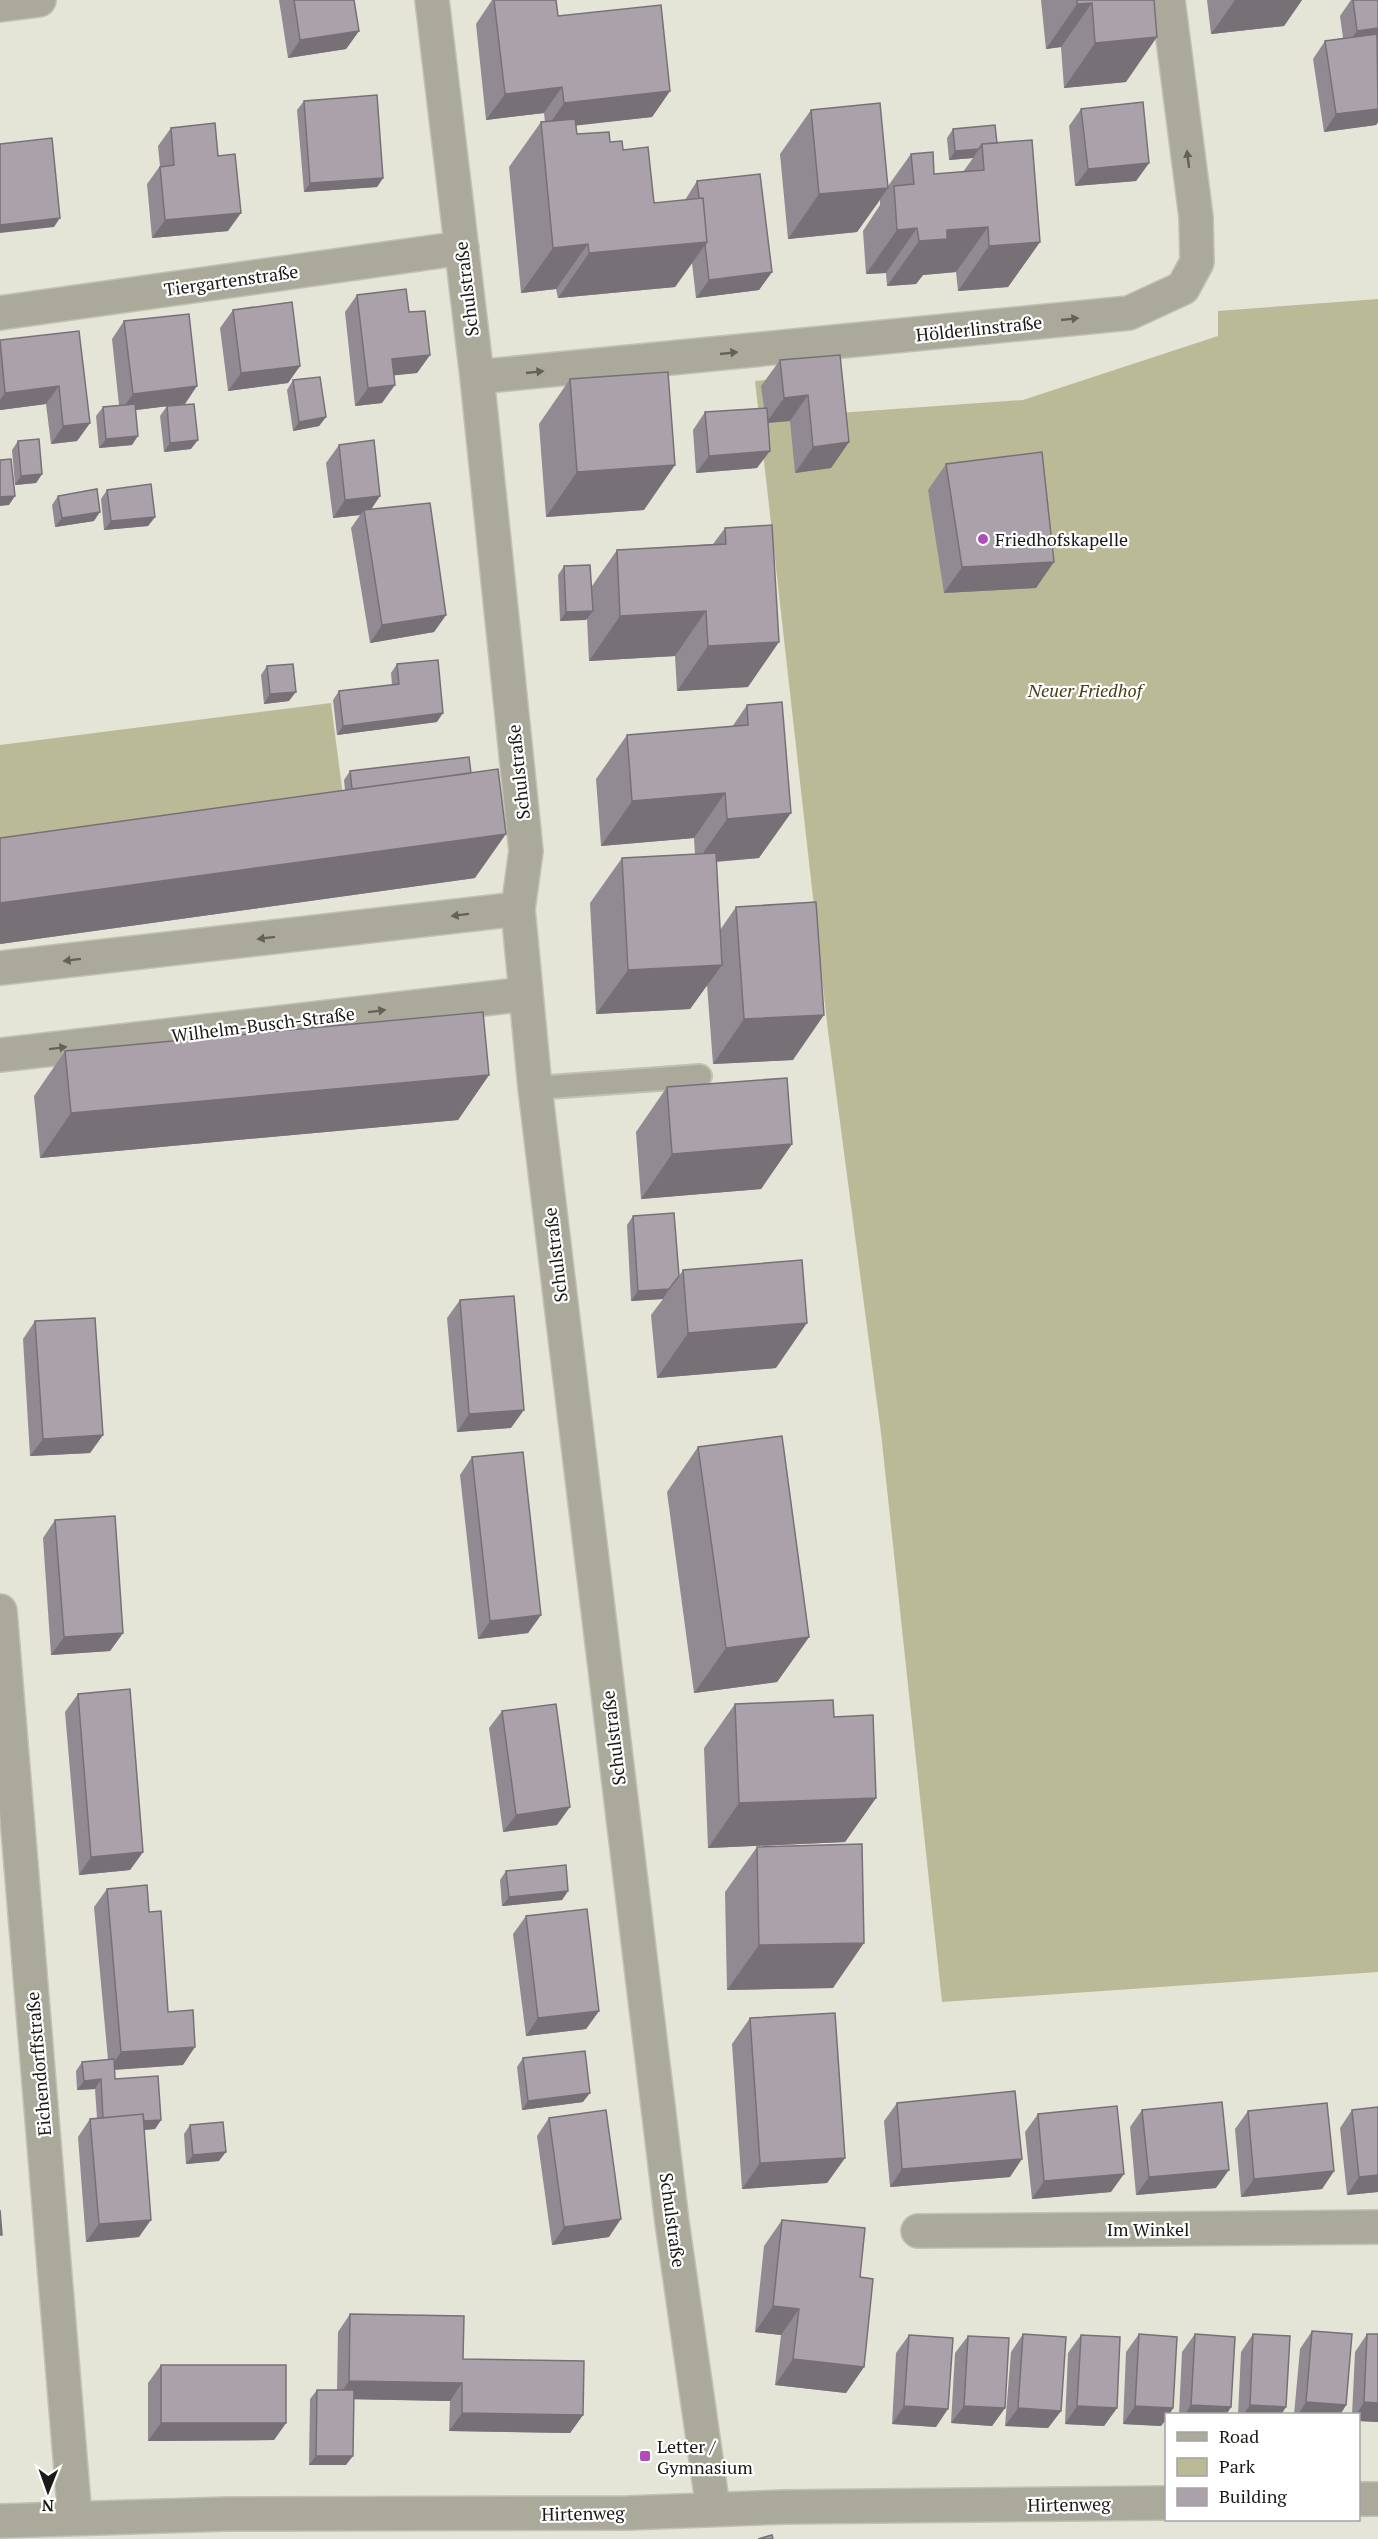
<svg xmlns="http://www.w3.org/2000/svg" width="1378" height="2539" font-family="'PT Serif',serif">
<style>
.green{fill:#bbba97}
.lines{fill:none;stroke-linecap:round;stroke-linejoin:round}
.service-casing{stroke:#c0c0b4;stroke-width:26}
.minor-casing{stroke:#c0c0b4;stroke-width:36}
.service{stroke:#abaa9a;stroke-width:22}
.minor{stroke:#abaa9a;stroke-width:33}
.wall{fill:#928a92}
.shaded-wall{fill:#777177}
.building{fill:#aaa1aa;stroke:#777177;stroke-width:1.5}
.oneway{fill:#636258}
.poi-dot{fill:#af4eb6;stroke:#fff;stroke-width:2}
.labels{text-anchor:middle;dominant-baseline:central;stroke-width:4.5;stroke-linejoin:round;paint-order:stroke}
.street-label{font-size:18px;fill:#1b1a16;stroke:#fff}
.poi-label{font-size:18px;fill:#1b1a16;stroke:#fff;text-anchor:start}
.park-label{font-size:18px;font-style:italic;fill:#434012;stroke:#fff}
</style>
<rect width="100%" height="100%" fill="#e4e4d7"/>
<path class="green" d="M1378 299V1972L942 2002 881 1433 828 1031 755 381 833 374 838 413 1023 400 1218 336V311Z
M331 703 346 819 0 863V745Z"/>
<g class="lines">
<defs>
<path id="service" d="M535 1088 700 1076"/>
<path id="minor" d="M432 0 477 377 526 851 518 909 535 1088 672 2222 713 2508
M0 5 39 0
M0 313 462 248
M477 377 1129 313 1183 288 1197 262 1196 217 1168 0
M0 968 518 909
M0 1055 526 994
M0 1611 75 2518
M918 2231 1378 2227
M1358 2499H1378
M0 2521 228 2514 628 2513 784 2507 1166 2503"/>
</defs>
<use href="#service" class="service-casing"/>
<use href="#minor" class="minor-casing"/>
<use href="#service" class="service"/>
<use href="#minor" class="minor"/>
</g>
<path class="wall" d="M279 0H354L359 31 346 49 288 58Z
M492 0H556L558 16 670 91 652 117 576 125 577 134 610 142 623 150 654 203 685 200 697 181 772 272 759 290 696 298 692 263 675 287 558 298 556 289 521 293 509 167 541 122H545L544 113 486 120 476 24Z
M1041 0H1154L1126 82 1064 88 1061 47 1046 49Z
M1207 0H1302L1284 26 1211 34Z
M1351 0H1378V122L1376 125 1324 132 1313 59 1325 41 1343 38 1340 16Z
M304 101 383 178 377 187 304 192 297 110Z
M1081 109 1149 163 1136 181 1075 186 1069 126Z
M811 110 888 186 911 154 934 174 963 172 973 158 949 160 947 138 953 129 997 143 1040 242 1008 287 958 291 956 272 923 275 916 284 887 286 886 273 866 274 863 231 880 205V200L857 232 788 239 780 154Z
M171 128 218 156 228 231 152 238 147 184 160 166 158 146Z
M357 295 409 312 430 355 417 373 394 375 382 403 355 406 345 312Z
M233 310 300 366 288 383 228 391 220 328Z
M124 321 185 404 135 410 132 445 99 448 96 416 103 407 119 405 112 339Z
M79 331 90 423 77 441 51 444 46 404 0 410V343Z
M780 360 849 442 831 468 795 473 790 421 768 423 757 468 696 473 693 430 705 412 764 408 761 386Z
M570 379 644 510 546 517 539 424Z
M293 380 326 417 319 426 293 431 287 390Z
M167 406 191 449 164 452 160 416Z
M18 441 42 474 36 483 15 485 12 450Z
M339 445 380 496 371 509 446 615 434 632 370 643 351 528 360 515 333 518 326 463Z
M946 464 1036 588 944 593 928 490Z
M107 490 155 517 148 526 104 530 101 499Z
M58 496 94 521 55 527 52 505Z
M725 528 748 687 677 691 675 656 589 661 587 619 560 621 558 575 564 566 592 586 617 550 713 544Z
M397 664 437 722 337 735 333 700 339 691 392 685 391 673Z
M267 666 289 701 264 704 261 675Z
M747 705 759 858 716 862 720 930 736 907 793 1060 713 1064 707 985 690 1009 596 1014 590 903 622 858 695 854 694 838 601 846 596 779 627 735 732 727Z
M350 771 475 878 0 944V838L345 790 344 780Z
M65 1051 489 1075 458 1120 40 1158 34 1096Z
M667 1087 792 1144 761 1189 641 1199 636 1132Z
M633 1216 679 1276 683 1270 776 1368 657 1378 651 1315 663 1299 631 1301 627 1225Z
M460 1300 511 1428 457 1432 447 1318Z
M35 1321 103 1435 90 1453 30 1456 23 1339Z
M698 1447 809 1637 777 1682 694 1693 667 1492Z
M472 1457 541 1615 528 1633 478 1639 460 1475Z
M55 1520 123 1633 110 1651 51 1655 43 1538Z
M78 1694 143 1852 130 1870 79 1875 65 1712Z
M735 1704 834 1717 876 1798 845 1842 708 1848 704 1748Z
M502 1711 557 1825 503 1832 489 1728Z
M757 1847 833 1988 727 1990 725 1892Z
M506 1871 568 1891 562 1900 502 1906 500 1880Z
M107 1889 149 1912 168 2012 183 2065 114 2070 115 2079 161 2120 155 2129 144 2130 139 2237 86 2242 78 2137 90 2119 97 2118 95 2089 77 2090 76 2071 82 2062 108 2060 94 1907Z
M526 1916 599 2011 586 2029 526 2036 513 1934Z
M750 2018 845 2158 827 2183 742 2189 732 2044Z
M523 2058 583 2102 522 2110 517 2067Z
M897 2103 1010 2177 890 2187 884 2121Z
M1142 2110 1216 2188 1136 2195 1130 2127Z
M1352 2110 1378 2192 1347 2195 1340 2128Z
M1248 2111 1334 2171 1322 2189 1241 2197 1235 2129Z
M1038 2114 1111 2192 1032 2199 1025 2132Z
M549 2118 609 2237 552 2245 537 2136Z
M190 2125 219 2161 186 2164 184 2134Z
M782 2220 860 2277 864 2367 846 2393 775 2385 781 2335 755 2332 764 2246Z
M350 2314 463 2359 583 2415 570 2433 449 2431 450 2401 354 2399 346 2465H309L310 2399 317 2390H337L338 2332Z
M1312 2331 1346 2405 1340 2415H1294L1300 2349Z
M1023 2334 1061 2411 1048 2428 1005 2426 1011 2352Z
M1139 2334 1173 2408 1169 2415H1167V2418L1161 2426 1123 2424 1126 2352Z
M1195 2334 1231 2407 1226 2415H1179L1182 2352Z
M1253 2334 1281 2415H1238L1241 2352Z
M1367 2334H1378V2422L1359 2421V2415H1352L1355 2352Z
M909 2335 936 2427 892 2424 896 2353Z
M1081 2335 1117 2408 1104 2426 1065 2424 1068 2353Z
M968 2336 1005 2408 992 2426 951 2423 955 2353Z
M161 2365 286 2423 274 2440 148 2441V2383Z"/>
<path class="shaded-wall" d="M1235 0H1302L1284 26 1211 34Z
M1092 3 1061 47 1046 49 1077 4Z
M1378 28V45L1344 49 1357 31Z
M359 31 346 49 288 58 300 40Z
M1157 37 1126 82 1064 88 1095 43Z
M562 87 544 113 486 120 505 94Z
M670 91 652 117 546 129 564 103Z
M1378 109V122L1376 125 1324 132 1336 114Z
M979 149 973 158 949 160 955 151Z
M1149 163 1136 181 1075 186 1088 169Z
M383 178 377 187 304 192 310 183Z
M888 188 857 232 788 239 819 194Z
M241 213 228 231 152 238 165 220Z
M60 218 54 227 0 233V225Z
M988 227 956 272 923 275 916 284 887 286 919 241 947 230Z
M917 228 886 273 866 274 897 230Z
M707 242 675 287 558 298 589 253Z
M1040 242 1008 287 958 291 989 246Z
M588 244 556 289 521 293 553 248Z
M772 272 759 290 696 298 709 280Z
M430 355 417 373 379 377 392 359Z
M300 366 288 383 228 391 241 373Z
M395 385 382 403 355 406 368 388Z
M59 386 46 404 0 410V400L5 393Z
M197 386 185 404 120 412 133 394Z
M808 395 790 421 766 423 784 398Z
M326 417 319 426 293 431 299 422Z
M90 423 77 441 51 444 63 426Z
M138 436 132 445 99 448 106 439Z
M198 440 191 449 164 452 170 443Z
M849 442 831 468 795 473 813 447Z
M770 451 757 468 696 473 709 456Z
M675 465 644 510 546 517 577 472Z
M42 474 36 483 15 485 21 476Z
M15 496 9 505 0 506V497Z
M380 496 368 514 364 510 360 515 333 518 345 500Z
M100 512 94 521 55 527 62 518Z
M155 517 148 526 104 530 111 521Z
M1054 562 1036 588 944 593 962 567Z
M593 611 586 620 560 621 566 612Z
M706 611 675 656 589 661 620 616Z
M446 615 434 632 370 643 382 625Z
M779 642 748 687 677 691 708 646Z
M296 692 289 701 264 704 270 694Z
M443 713 437 722 337 735 343 726Z
M725 793 694 838 601 846 632 801Z
M791 813 759 858 696 863 727 819Z
M506 834 475 878 0 944V903Z
M722 965 690 1009 596 1014 628 970Z
M824 1015 793 1060 713 1064 744 1019Z
M489 1075 458 1120 40 1158 71 1113Z
M792 1144 761 1189 641 1199 672 1154Z
M669 1289 663 1299 631 1301 638 1291Z
M807 1323 776 1368 657 1378 688 1333Z
M524 1410 511 1428 457 1432 469 1414Z
M103 1435 90 1453 30 1456 43 1439Z
M541 1615 528 1633 478 1639 490 1621Z
M123 1633 110 1651 51 1655 64 1637Z
M809 1637 777 1682 694 1693 726 1648Z
M876 1798 845 1842 708 1848 739 1803Z
M570 1807 557 1825 503 1832 516 1815Z
M143 1852 130 1870 79 1875 91 1857Z
M568 1891 562 1900 502 1906 509 1897Z
M864 1943 833 1988 727 1990 759 1945Z
M599 2011 586 2029 526 2036 538 2018Z
M195 2047 183 2065 109 2070 121 2052Z
M101 2079 95 2089 77 2090 84 2081Z
M590 2093 583 2102 522 2110 528 2101Z
M161 2120 155 2129 98 2133 104 2124Z
M226 2152 219 2161 186 2164 193 2155Z
M845 2158 827 2183 742 2189 760 2163Z
M1022 2159 1010 2177 890 2187 902 2169Z
M1229 2170 1216 2188 1136 2195 1149 2177Z
M1334 2171 1322 2189 1241 2197 1254 2179Z
M1124 2174 1111 2192 1032 2199 1044 2181Z
M1378 2175V2192L1347 2195 1359 2177Z
M621 2219 609 2237 552 2245 564 2227Z
M151 2220 139 2237 86 2242 99 2224Z
M773 2306 799 2309 781 2335 755 2332Z
M793 2359 864 2367 846 2393 775 2385Z
M349 2381 462 2383 450 2401 337 2399Z
M1306 2402 1346 2405 1340 2415H1298Z
M1364 2402 1378 2403V2422L1359 2421V2415H1356Z
M1191 2405 1231 2407 1226 2415H1184Z
M1250 2405 1286 2407 1281 2415H1243Z
M904 2406 948 2409 936 2427 892 2424Z
M964 2406 1005 2408 992 2426 951 2423Z
M1077 2406 1117 2408 1104 2426 1065 2424Z
M1135 2406 1173 2408 1169 2415H1167V2418L1161 2426 1123 2424Z
M1018 2408 1061 2411 1048 2428 1005 2426Z
M462 2413 583 2415 570 2433 449 2431Z
M161 2423H286L274 2440 148 2441Z
M316 2456H353L346 2465H309Z"/>
<path class="building" d="M294 0H354L359 31 300 40Z
M494 0H556L558 16 661 5 670 91 564 103 562 87 505 94Z
M1077 0H1154L1157 37 1095 43 1092 3 1077 4Z
M1353 0H1378V28L1357 31Z
M1377 34 1378 109 1336 114 1325 41Z
M377 95 383 178 310 183 304 101Z
M1143 102 1149 163 1088 169 1081 109Z
M880 103 888 188 819 194 811 110Z
M575 119 577 134 609 132 610 142 622 141 623 150 648 147 654 203 703 198 707 242 589 253 588 244 553 248 541 122Z
M215 123 218 156 235 154 241 213 165 220 160 167 174 165 171 128Z
M995 125 997 143 982 144 979 149 955 151 953 129Z
M52 138 60 218 0 225V144Z
M1032 140 1040 242 989 246 988 227 947 230V239L919 241 917 228 897 230 894 186 914 184 911 154 933 152 934 174 984 170 982 144Z
M760 174 772 272 709 280 705 245 707 242 703 198H699L697 181Z
M406 289 409 312 425 311 430 355 392 359 395 385 368 388 357 295Z
M292 302 300 366 241 373 233 310Z
M189 314 197 386 133 394 124 321Z
M79 331 90 423 63 426 59 386 5 393 0 340Z
M840 355 849 442 813 447 808 395 784 398 780 360Z
M668 372 675 465 577 472 570 379Z
M320 377 326 417 299 422 293 380Z
M135 404 138 436 106 439 103 407Z
M194 404 198 440 170 443 167 406Z
M767 408 770 451 709 456 705 412Z
M39 439 42 474 21 476 18 441Z
M374 440 380 496 345 500 339 445Z
M1042 452 1054 562 962 567 946 464Z
M11 459 15 496 0 497V460Z
M151 484 155 517 111 521 107 490Z
M97 489 100 512 62 518 58 496Z
M430 503 446 615 382 625 364 510Z
M772 525 779 642 708 646 706 611 620 616 617 550 726 544 725 528Z
M590 565 593 611 566 612 564 566Z
M438 660 443 713 343 726 339 691 399 684 397 664Z
M293 664 296 692 270 694 267 666Z
M782 702 791 813 727 819 725 793 632 801 627 735 748 725 747 705Z
M469 757 471 773 352 789 350 771Z
M498 769 506 834 0 903V838Z
M716 853 722 965 628 970 622 858Z
M816 902 824 1015 744 1019 736 907Z
M483 1012 489 1075 71 1113 65 1051Z
M787 1078 792 1144 672 1154 667 1087Z
M674 1213 679 1276 669 1289 638 1291 633 1216Z
M802 1260 807 1323 688 1333 683 1270Z
M514 1296 524 1410 469 1414 460 1300Z
M95 1318 103 1435 43 1439 35 1321Z
M782 1436 809 1637 726 1648 698 1447Z
M523 1452 541 1615 490 1621 472 1457Z
M115 1516 123 1633 64 1637 55 1520Z
M130 1689 143 1852 91 1857 78 1694Z
M833 1700 834 1717 873 1715 876 1798 739 1803 735 1704Z
M556 1704 570 1807 516 1815 502 1711Z
M862 1844 864 1943 759 1945 757 1847Z
M566 1865 568 1891 509 1897 506 1871Z
M147 1885 149 1912 161 1911 168 2012 193 2010 195 2047 121 2052 107 1889Z
M587 1909 599 2011 538 2018 526 1916Z
M835 2013 845 2158 760 2163 750 2018Z
M585 2051 590 2093 528 2101 523 2058Z
M114 2059 115 2079 158 2076 161 2120 144 2121 143 2114 103 2118 101 2079 84 2081 82 2062Z
M1015 2091 1022 2159 902 2169 897 2103Z
M1222 2102 1229 2170 1149 2177 1142 2110Z
M1327 2103 1334 2171 1254 2179 1248 2111Z
M1117 2106 1124 2174 1044 2181 1038 2114Z
M1378 2107V2175L1359 2177 1352 2110Z
M606 2110 621 2219 564 2227 549 2118Z
M143 2114 151 2220 99 2224 90 2119Z
M223 2122 226 2152 193 2155 190 2125Z
M0 2210 2 2235H0Z
M782 2220 865 2228 860 2277 873 2279 864 2367 793 2359 799 2309 773 2306Z
M350 2314 464 2316 463 2359 584 2361 583 2415 462 2413V2383L349 2381Z
M1312 2331 1352 2334 1346 2405 1306 2402Z
M1023 2334 1066 2337 1061 2411 1018 2408Z
M1139 2334 1177 2337 1173 2408 1135 2406Z
M1195 2334 1235 2337 1231 2407 1191 2405Z
M1253 2334 1290 2336 1286 2407 1250 2405Z
M1367 2334H1378V2403L1364 2402Z
M909 2335 953 2338 948 2409 904 2406Z
M1081 2335 1120 2337 1117 2408 1077 2406Z
M968 2336 1009 2338 1005 2408 964 2406Z
M161 2365H286V2423H161Z
M317 2390H354L353 2456H316Z
M772 2535 773 2539H758Z"/>
<defs><path id="oneway-solid" d="M-6-.8H1V-3.2L6.5 0L1 3.2V.8H-6Z" transform="scale(1.5)"/></defs>
<g class="oneway">
<use href="#oneway-solid" transform="translate(1188 159) rotate(-97)"/>
<use href="#oneway-solid" transform="translate(1070 319) rotate(-6)"/>
<use href="#oneway-solid" transform="translate(729 353) rotate(-6)"/>
<use href="#oneway-solid" transform="translate(535 372) rotate(-6)"/>
<use href="#oneway-solid" transform="translate(460 915) rotate(173)"/>
<use href="#oneway-solid" transform="translate(266 938) rotate(173)"/>
<use href="#oneway-solid" transform="translate(72 960) rotate(173)"/>
<use href="#oneway-solid" transform="translate(377 1011) rotate(-7)"/>
<use href="#oneway-solid" transform="translate(58 1048) rotate(-7)"/>
</g>
<g class="poi-dot">
<circle cx="983" cy="539" r="6"/>
<rect x="639" y="2450" width="12" height="12" rx="3"/>
</g>
<g class="labels">
<g class="street-label">
<text transform="translate(231 280) rotate(-8)">Tiergartenstraße</text>
<text transform="translate(466 289) rotate(-97)">Schulstraße</text>
<text transform="translate(979 328) rotate(-6)">Hölderlinstraße</text>
<text transform="translate(518 772) rotate(-96)">Schulstraße</text>
<text transform="translate(263 1024) rotate(-7)">Wilhelm-Busch-Straße</text>
<text transform="translate(555 1255) rotate(-97)">Schulstraße</text>
<text transform="translate(613 1738) rotate(-97)">Schulstraße</text>
<text transform="translate(38 2064) rotate(-95)">Eichendorffstraße</text>
<text transform="translate(673 2220) rotate(82)">Schulstraße</text>
<text x="1148" y="2229">Im Winkel</text>
<text transform="translate(1069 2504) rotate(-1)">Hirtenweg</text>
<text transform="translate(583 2513) rotate(-1)">Hirtenweg</text>
</g>
<g class="poi-label">
<text x="995" y="539">Friedhofskapelle</text>
<text x="657" y="2446">Letter /<tspan x="657" dy="21">Gymnasium</tspan></text>
</g>
<g class="park-label">
<text x="1085" y="690">Neuer Friedhof</text>
</g>
</g>
<rect x="1165" y="2413" width="195" height="108" fill="#ffffff" stroke="#a4a3a2" stroke-width="1.5"/>
<rect x="1177" y="2432" width="30" height="9" fill="#abaa9a" stroke="#a4a3a2" stroke-width="1.5"/>
<text x="1219" y="2443" font-size="18" fill="#1b1a16">Road</text>
<rect x="1177" y="2458" width="30" height="18" fill="#bbba97" stroke="#a4a3a2" stroke-width="1.5"/>
<text x="1219" y="2473" font-size="18" fill="#1b1a16">Park</text>
<rect x="1177" y="2488" width="30" height="18" fill="#aaa1aa" stroke="#a4a3a2" stroke-width="1.5"/>
<text x="1219" y="2503" font-size="18" fill="#1b1a16">Building</text>
<g transform="translate(48 2491) rotate(181)" stroke="#ffffff" stroke-width="4.5" paint-order="stroke">
<path d="M0-4.5L10 22L0 15L-10 22Z" fill="#1b1a16"/>
<text y="-9" font-size="16" font-weight="bold" text-anchor="middle" fill="#1b1a16">N</text>
</g>
</svg>
